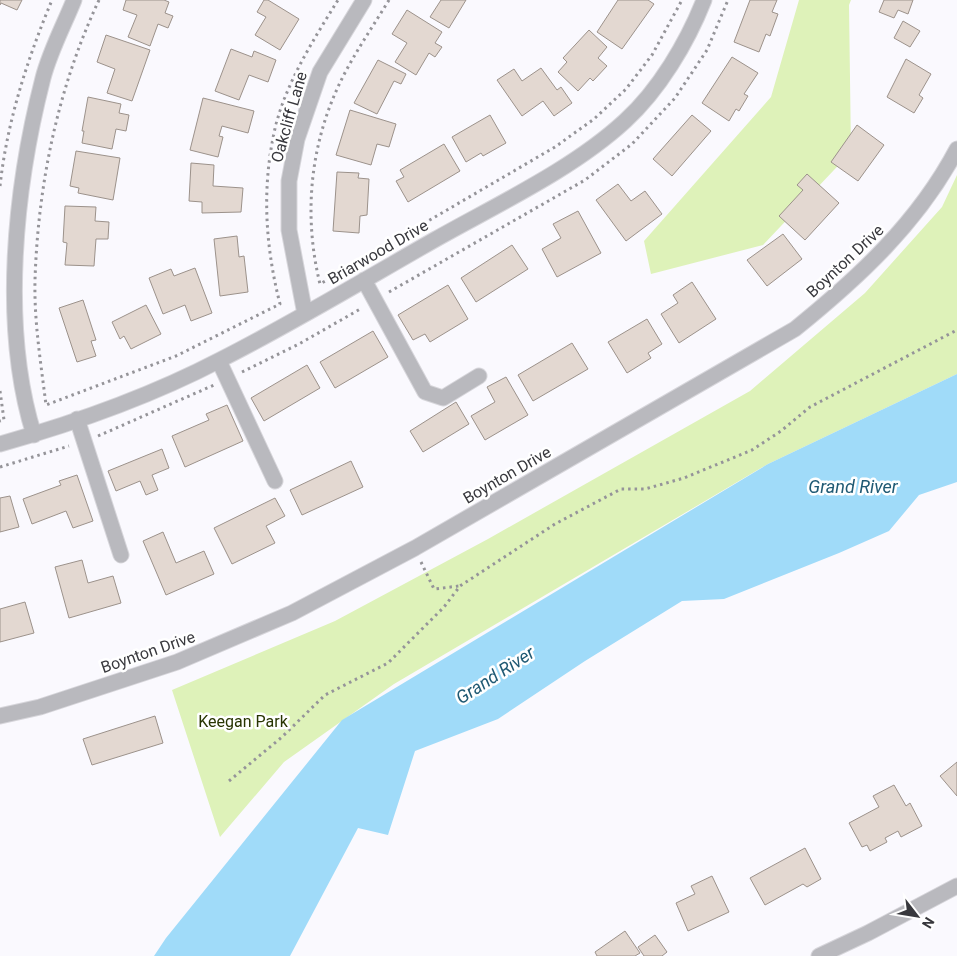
<svg xmlns="http://www.w3.org/2000/svg" width="957" height="956" font-family="Roboto,sans-serif">
<style>
.green{fill:#def2b9}
.water{fill:#a0dbf9}
.building{fill:#e3d8d1;stroke:#9c928b}
.lines{fill:none;stroke-linecap:round;stroke-linejoin:round}
.minor-casing{stroke:#d7d6db;stroke-width:17}
.path{stroke:#959499;stroke-width:3;stroke-dasharray:2.5 4;stroke-linecap:butt}
.minor{stroke:#b9b9be;stroke-width:15}
.labels{text-anchor:middle;dominant-baseline:central;stroke-width:5;stroke-linejoin:round;paint-order:stroke}
.street-label{font-size:16px;fill:#38383d;stroke:#fff}
.park-label{font-size:16px;fill:#283502;stroke:#fff}
.water-label{font-size:18px;font-style:italic;fill:#205a74;stroke:#fff}
</style>
<rect width="100%" height="100%" fill="#faf9fe"/>
<path class="green" d="M799 0H851L849 5 851 152 763 245 651 274 644 241 771 97Z
M957 175V374L768 464 394 684 284 762 220 837 172 690 335 621 488 539 750 391 865 293 942 207Z"/>
<path class="water" d="M957 374V482L919 495 889 531 839 553 724 599 682 601 585 661 498 719 415 751 388 835 358 828 290 956H154L166 938 342 720 768 464Z"/>
<path class="building" d="M0 0H22L17 10 1 3 0 5Z
M126 0H164L169 2 165 13 173 16 168 28 158 24 150 46 128 37 137 15 123 10Z
M264 0H268L299 19 280 50 255 35 266 17 257 12Z
M441 0H466L449 28 430 17Z
M618 0H648L654 4 622 49 597 32Z
M750 0H777L772 12 778 14 770 36 766 34 759 52 734 42Z
M884 0H913L908 14 898 10 894 18 879 12Z
M407 10 442 32 435 43 442 47 435 57 429 53 416 75 395 62 407 43 392 34Z
M903 21 920 31 910 47 894 38Z
M589 30 607 47 598 58 607 66 593 81 590 78 578 91 558 72 567 62 563 58Z
M106 35 150 50 132 101 107 93 115 69 97 62Z
M231 49 252 57 254 51 276 60 268 82 249 75 239 100 215 91Z
M732 57 758 73 744 94 748 96 739 111 736 109 729 121 702 103Z
M906 59 931 74 919 95 923 98 914 113 887 97Z
M378 60 406 74 401 84 394 81 377 114 354 103Z
M541 68 557 90 561 87 572 103 554 116 543 101 522 116 497 80 514 69 522 81Z
M88 97 121 104 119 113 129 115 126 131 116 129 112 149 82 143 84 131H82Z
M203 98 254 111 248 133 222 126 219 136 223 137 218 157 190 150Z
M350 110 396 124 389 147 377 144 371 165 336 155Z
M490 115 506 143 483 156 481 153 466 162 452 137Z
M692 115 711 131 672 176 653 159Z
M857 125 884 145 858 181 831 162Z
M444 144 460 171 408 202 396 181 404 177 400 170Z
M76 151 120 158 113 200 78 193 79 188 70 186Z
M191 163 214 165 213 186 243 188 241 212 202 213V202L189 201Z
M337 172 359 173 358 178 369 179 367 215 360 216 359 233 333 231Z
M807 174 839 203 805 240 779 216 803 190 797 185Z
M618 184 631 201 645 191 662 214 626 241 596 200Z
M65 206 96 207 95 221 109 222 108 239H96L94 266 65 265 67 243 63 242Z
M578 211 601 253 557 277 542 249 561 238 553 224Z
M783 234 802 259 767 286 747 260Z
M237 236 239 257 244 256 248 292 220 296 214 239Z
M512 245 528 269 476 302 461 278Z
M195 268 212 313 191 321 185 305 163 314 149 278 171 269 174 276Z
M692 282 716 319 679 343 661 314 678 303 673 295Z
M448 285 468 319 430 342 425 334 413 340 398 315Z
M83 300 96 340 91 341 96 356 77 362 59 308Z
M146 305 161 334 131 349 124 336 120 339 112 322Z
M647 319 662 344 648 353 651 358 627 373 608 342Z
M373 331 388 357 335 388 320 362Z
M572 343 588 369 533 401 518 375Z
M307 365 320 388 264 421 251 398Z
M506 377 528 415 485 440 471 416 495 402 487 387Z
M456 402 469 424 423 452 410 431Z
M227 405 243 441 185 467 172 436 209 420 206 414Z
M162 449 169 468 152 475 158 490 146 495 140 481 116 491 108 471Z
M351 461 363 487 302 515 290 490Z
M77 475 93 521 73 528 66 511 32 524 23 499 61 485 59 481Z
M10 496 19 527 0 532V498Z
M275 498 285 516 266 526 275 543 232 564 214 528Z
M163 532 176 563 204 551 214 574 166 595 143 541Z
M82 560 88 583 113 576 121 603 69 618 55 567Z
M25 602 34 633 0 642V609Z
M155 716 163 743 92 765 83 739Z
M957 762V796L940 776Z
M894 785 906 806 910 803 922 826 901 837 898 831 885 838 887 842 870 851 867 845 862 847 849 823 879 807 873 796Z
M805 848 821 879 807 887 803 884 765 905 750 878Z
M712 876 729 912 688 931 676 903 695 894 691 886Z
M625 931 640 953 635 956H597L595 952Z
M655 935 667 952 662 956H644L638 947Z"/>
<g class="lines">
<defs>
<path id="minor" d="M364 280 425 392 443 398 479 376
M305 314 289 230V181L297 139 320 72 364 0
M219 361 275 481
M77 419 121 555
M34 435C0 326 15 187 43 78 50 51 64 25 74 0
M0 444C75 423 151 396 220 360 293 323 364 280 436 239 498 204 573 169 625 121 659 90 687 43 704 0
M0 716 40 707 177 662 292 613 415 548 795 329C858 278 918 223 957 149
M819 956 868 933 957 886"/>
</defs>
<use href="#minor" class="minor-casing"/>
<path class="path" d="M99 0C58 87 38 184 35 280 34 322 41 364 46 405L176 356 280 304C266 249 262 194 273 138 282 89 312 42 338 0
M389 0C375 23 360 45 347 69 311 135 302 211 320 284L555 147 594 119 626 89 652 55 682 0
M0 186C7 122 27 60 52 0
M389 292 585 180 632 144 675 98 707 50 728 0
M242 372 299 344 362 308
M0 391 4 420 0 421
M98 436 214 385
M0 467 69 446
M421 562 434 589 459 586
M229 781 282 737 325 695 388 663 444 607 460 586 555 524 621 489H645L684 478 752 450 781 431 810 407 957 330"/>
<use href="#minor" class="minor"/>
</g>
<g class="labels">
<g class="street-label">
<text transform="translate(289 117) rotate(-74)">Oakcliff Lane</text>
<text transform="translate(378 252) rotate(-30)">Briarwood Drive</text>
<text transform="translate(845 261) rotate(-43)">Boynton Drive</text>
<text transform="translate(507 475) rotate(-30)">Boynton Drive</text>
<text transform="translate(148 652) rotate(-19)">Boynton Drive</text>
</g>
<g class="park-label">
<text x="243" y="721">Keegan Park</text>
</g>
<g class="water-label">
<text x="853" y="486">Grand River</text>
<text transform="translate(495 675) rotate(-33)">Grand River</text>
</g>
</g>
<g transform="translate(917 916) rotate(121)" stroke="#ffffff" stroke-width="4" paint-order="stroke">
<path d="M0-4L9 19L0 12L-9 19Z" fill="#38383d"/>
<text y="-8" font-size="14" font-weight="bold" text-anchor="middle" fill="#38383d">N</text>
</g>
</svg>
